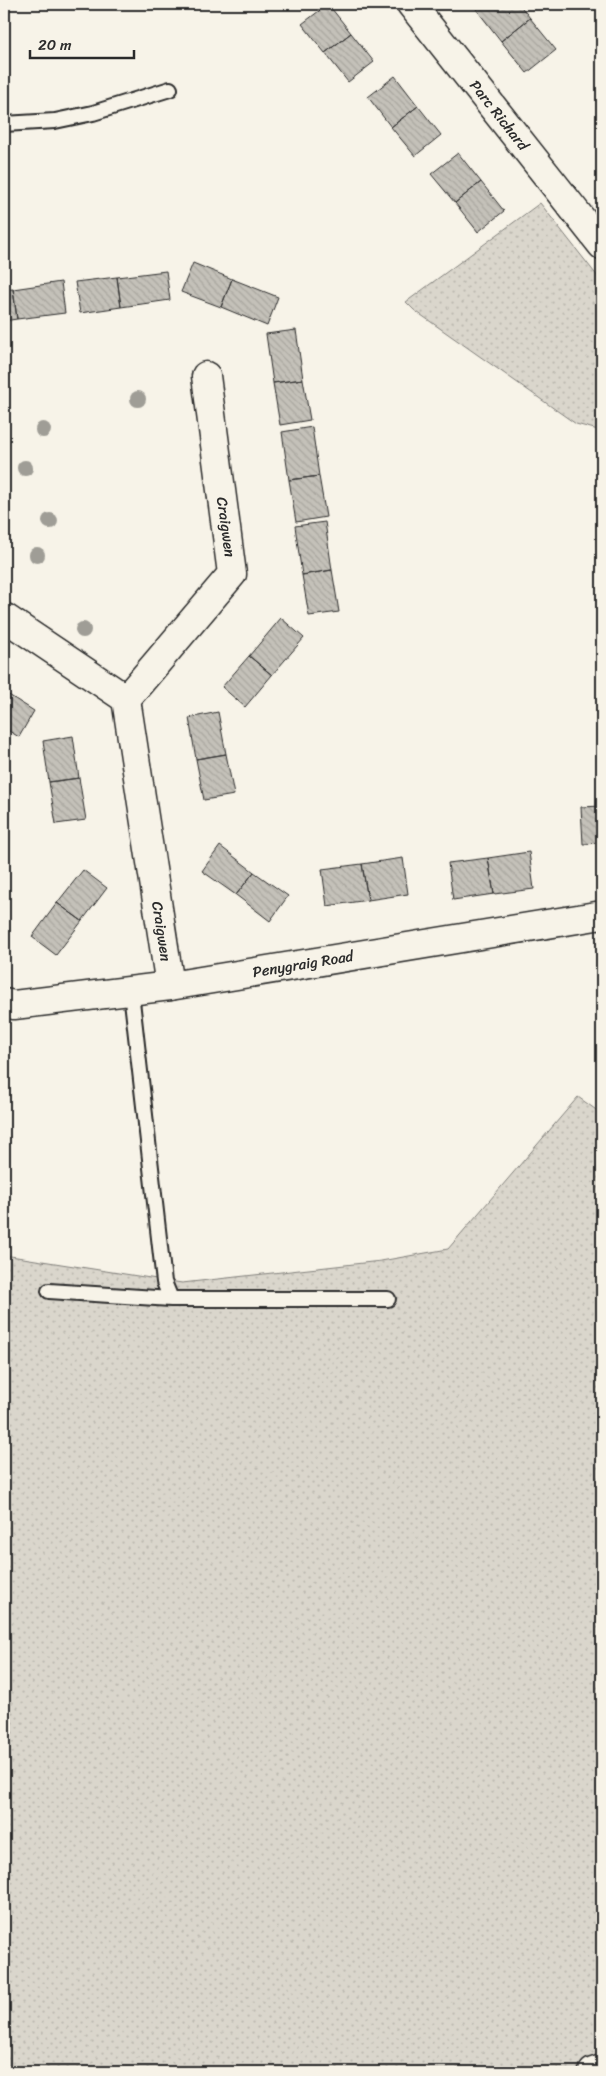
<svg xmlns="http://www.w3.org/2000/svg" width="606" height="2076" font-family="Sriracha,sans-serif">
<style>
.grass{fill:url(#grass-dots);stroke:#82807c}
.building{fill:url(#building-back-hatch);stroke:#2b2b2b}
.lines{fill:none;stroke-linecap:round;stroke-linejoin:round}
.lane-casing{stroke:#2b2b2b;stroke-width:18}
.street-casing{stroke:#2b2b2b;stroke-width:31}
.lane{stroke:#f7f3e8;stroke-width:14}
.street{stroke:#f7f3e8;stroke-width:28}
.tree{fill:#9f9d96}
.labels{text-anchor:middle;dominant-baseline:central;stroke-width:4.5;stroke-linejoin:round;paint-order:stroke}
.street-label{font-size:15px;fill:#2b2b2b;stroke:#f7f3e8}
</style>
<defs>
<pattern id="grass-dots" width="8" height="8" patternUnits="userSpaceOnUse" patternTransform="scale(1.25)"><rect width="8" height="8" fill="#dad6cc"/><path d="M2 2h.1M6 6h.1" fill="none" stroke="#bbb8af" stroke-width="1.8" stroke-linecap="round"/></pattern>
<pattern id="building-back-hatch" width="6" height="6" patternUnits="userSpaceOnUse" patternTransform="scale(1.25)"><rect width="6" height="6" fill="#c4c1b9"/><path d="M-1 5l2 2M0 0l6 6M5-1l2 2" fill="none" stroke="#a9a69f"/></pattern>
</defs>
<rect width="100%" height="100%" fill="#f7f3e8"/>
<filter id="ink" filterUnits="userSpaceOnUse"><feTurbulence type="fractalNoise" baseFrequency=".02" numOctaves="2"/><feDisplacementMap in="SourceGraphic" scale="10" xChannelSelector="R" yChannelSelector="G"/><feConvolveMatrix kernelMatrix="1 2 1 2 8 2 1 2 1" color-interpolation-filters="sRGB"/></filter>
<g filter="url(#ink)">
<path class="grass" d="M540 203 602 282V431L576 424 414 310 406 302Z
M578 1097 602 1114V2060L581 2072H4V1255L182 1283 381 1261 448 1249Z"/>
<path class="building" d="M328 4 351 33 325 53 302 24Z
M482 4H519L530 18 501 41 476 9Z
M530 18 556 50 527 73 501 41Z
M351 33 374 62 348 82 325 53Z
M395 76 418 106 391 127 368 97Z
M418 106 441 135 415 156 391 127Z
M458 153 481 182 455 203 431 174Z
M481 182 504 211 478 232 455 203Z
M193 263 232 279 221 307 181 292Z
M166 271 170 300 121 307 117 277Z
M117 277 121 307 80 313 75 282Z
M232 279 278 297 267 326 221 307Z
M61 282 65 313 17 319 13 289Z
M13 289 17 319 4 321V290Z
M296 330 303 379 273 383 266 334Z
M303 379 310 420 280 425 273 383Z
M312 427 319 476 289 480 282 432Z
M319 476 326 517 296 522 289 480Z
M325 522 332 570 302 575 295 526Z
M332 570 339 612 309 616 302 575Z
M281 618 304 638 272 675 249 656Z
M249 656 272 675 245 707 222 687Z
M4 692 34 711 19 737 4 728Z
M218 712 226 754 196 759 189 718Z
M73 736 79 778 49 782 43 741Z
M226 754 234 795 204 800 196 759Z
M79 778 86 820 56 824 49 782Z
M602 806V843L583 844 581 807Z
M220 846 254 872 236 895 202 871Z
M529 852 534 889 494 894 488 858Z
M403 858 408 894 368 900 362 864Z
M488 858 494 894 453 900 448 863Z
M362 864 368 900 327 906 322 869Z
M83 870 107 888 82 921 57 903Z
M254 872 288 896 270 921 236 895Z
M57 903 82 921 56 955 32 937Z"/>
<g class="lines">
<defs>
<path id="lane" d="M4 124 55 121 93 113 170 89
M131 992 164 1282 171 1299H388
M49 1291 171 1299"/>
<g id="street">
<path id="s1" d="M411 4 602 245"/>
<path id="s2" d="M4 617 126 699 170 986"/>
<path d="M126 699 232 574 206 376"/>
<path id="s3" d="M4 1003 14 1005 170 986 602 915"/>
<path d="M593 2072 602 2069"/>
</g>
</defs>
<use href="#lane" class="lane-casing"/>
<use href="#street" class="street-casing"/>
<use href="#lane" class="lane"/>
<use href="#street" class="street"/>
</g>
<g class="tree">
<circle cx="138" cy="399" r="8"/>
<circle cx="43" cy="430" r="8"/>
<circle cx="25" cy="468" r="8"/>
<circle cx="50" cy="521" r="8"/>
<circle cx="37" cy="555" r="8"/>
<circle cx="83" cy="630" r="8"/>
</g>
</g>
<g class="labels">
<g class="street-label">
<text stroke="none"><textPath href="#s1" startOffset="142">Parc Richard</textPath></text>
<text transform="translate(226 527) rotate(82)">Craigwen</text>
<text stroke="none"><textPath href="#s2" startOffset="382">Craigwen</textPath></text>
<text stroke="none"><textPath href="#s3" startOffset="302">Penygraig Road</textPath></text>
</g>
</g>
<rect width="606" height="2076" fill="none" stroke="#f7f3e8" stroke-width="20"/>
<rect x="10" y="10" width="586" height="2056" fill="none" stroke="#2b2b2b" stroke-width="2" filter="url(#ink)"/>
<path d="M30 50v8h104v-8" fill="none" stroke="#2b2b2b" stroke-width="2.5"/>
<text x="38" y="50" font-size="15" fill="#2b2b2b" stroke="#f7f3e8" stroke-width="4" paint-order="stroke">20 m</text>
</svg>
